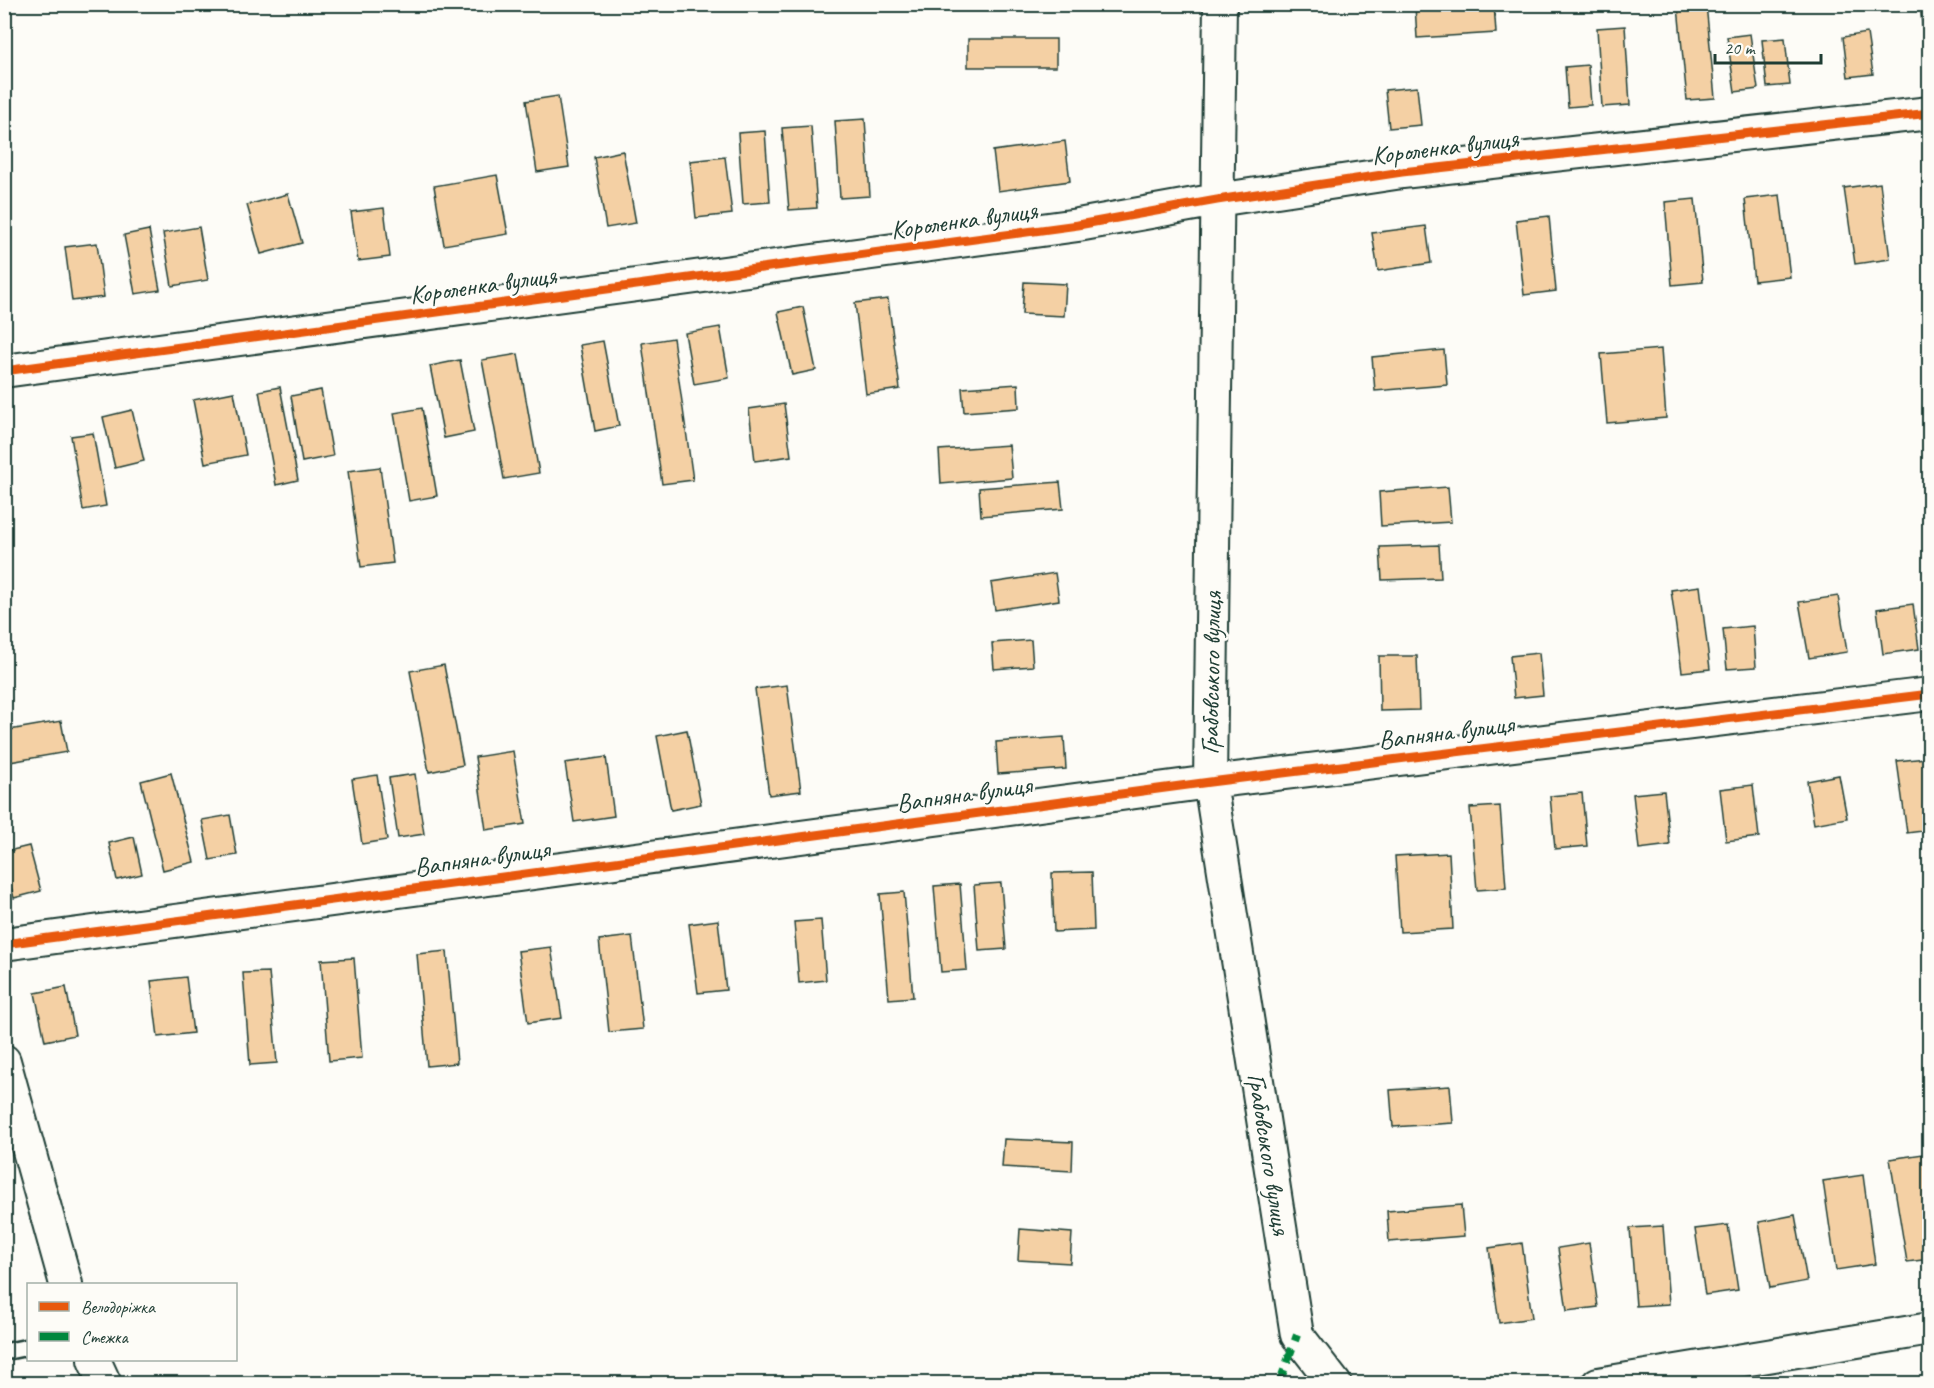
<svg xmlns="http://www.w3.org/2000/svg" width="1934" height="1388" font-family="Caveat,sans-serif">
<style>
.building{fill:#f4d0a4;stroke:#1f3d34;stroke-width:1.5}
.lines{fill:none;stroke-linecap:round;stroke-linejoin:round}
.lane-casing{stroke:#1f3d34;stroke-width:20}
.street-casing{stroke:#1f3d34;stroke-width:36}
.lane{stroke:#fdfcf7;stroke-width:15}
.street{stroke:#fdfcf7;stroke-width:32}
.quiet{stroke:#00873e;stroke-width:8;stroke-dasharray:15 8;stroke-linecap:butt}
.cycleway-casing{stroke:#fdfcf7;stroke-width:13}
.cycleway{stroke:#e8590c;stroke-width:9}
.labels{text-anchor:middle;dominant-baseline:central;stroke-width:5;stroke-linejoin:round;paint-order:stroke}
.street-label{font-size:26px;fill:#1f3d34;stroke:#fdfcf7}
</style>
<rect width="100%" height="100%" fill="#fdfcf7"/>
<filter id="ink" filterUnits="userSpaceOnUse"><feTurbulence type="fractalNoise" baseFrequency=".0167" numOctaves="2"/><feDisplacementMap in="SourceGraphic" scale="12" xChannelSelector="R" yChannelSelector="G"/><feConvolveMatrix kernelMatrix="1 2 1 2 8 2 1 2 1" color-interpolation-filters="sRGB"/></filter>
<g filter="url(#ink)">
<path class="building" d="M1439 4H1494L1496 33 1417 38 1415 6Z
M1706 4 1715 98 1687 100 1678 7Z
M1920 4H1930V63L1926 64Z
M1625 26 1630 105 1602 107 1597 28Z
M1867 33 1873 74 1848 77 1843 37Z
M1750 34 1758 89 1735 92 1727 37Z
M1785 38 1790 85 1767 87 1762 40Z
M968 39H1056V67H968Z
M1588 65 1591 105 1568 107 1565 67Z
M1417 87 1421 125 1389 128 1385 90Z
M558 96 569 167 537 172 526 101Z
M865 119 870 196 840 198 835 121Z
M811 126 817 208 789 210 782 128Z
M765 131 770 202 743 204 738 133Z
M1065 141 1070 181 998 191 993 151Z
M623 151 636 223 606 228 594 157Z
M725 157 732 214 696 218 690 161Z
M4 171 8 194 4 195Z
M497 175 508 234 444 245 434 186Z
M1930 178V227H1929L1922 179Z
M1880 183 1890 259 1855 264 1844 188Z
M288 194 302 243 261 254 247 205Z
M1780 195 1790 277 1754 281 1745 199Z
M1695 199 1703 282 1672 285 1665 202Z
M384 208 390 257 358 261 351 212Z
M1549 216 1556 291 1524 295 1516 220Z
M1426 226 1431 263 1378 271 1372 233Z
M199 227 208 280 172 286 163 233Z
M149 230 160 290 135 294 124 235Z
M97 243 104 297 72 301 65 247Z
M1024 282 1066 284 1064 316 1022 314Z
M888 299 900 389 866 394 855 303Z
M803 307 816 370 792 375 778 312Z
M720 327 729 378 694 384 685 333Z
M673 338 693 480 662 484 642 343Z
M603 341 619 426 595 431 580 345Z
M1661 349 1666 418 1607 423 1601 354Z
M1444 350 1447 385 1375 391 1372 357Z
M518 354 539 473 504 479 482 360Z
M460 360 474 432 444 438 430 366Z
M1018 384 1019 408 964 412 962 388Z
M280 387 298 480 276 485 259 391Z
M321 390 333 456 302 462 291 396Z
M234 392 246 455 205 463 193 400Z
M784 404 791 456 755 461 749 409Z
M422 408 437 496 409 501 394 413Z
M132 410 144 461 115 468 103 417Z
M93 433 106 506 83 510 71 436Z
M1009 445 1012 478 941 484 939 450Z
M380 467 393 563 361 567 348 471Z
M1060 482 1063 509 981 516 979 488Z
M1448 487 1451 522 1381 526 1379 492Z
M1439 545 1441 578 1382 580 1380 547Z
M1055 573 1059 600 995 610 991 583Z
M1700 586 1710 669 1682 672 1671 590Z
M1838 596 1847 652 1809 658 1799 602Z
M1913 604 1919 649 1883 654 1877 609Z
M1753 626 1756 667 1727 669 1723 629Z
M1031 640 1033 666 994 669 992 643Z
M1539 653 1543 695 1514 698 1510 656Z
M1379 656H1417L1419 710 1380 711Z
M444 665 463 765 429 772 410 671Z
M787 685 801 791 769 795 755 689Z
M61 721 67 752 4 763V731Z
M687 730 701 804 671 810 657 736Z
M1064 737 1066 769 998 774 996 742Z
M513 751 525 824 486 830 475 757Z
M606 757 614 816 574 822 565 763Z
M1926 758 1930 786V830L1907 833 1897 761Z
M171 773 194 862 163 870 141 781Z
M415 774 424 834 398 838 389 778Z
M377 775 387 840 362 844 352 779Z
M1839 775 1847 818 1814 824 1807 781Z
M1753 785 1759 837 1726 841 1720 789Z
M1664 791 1670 845 1639 849 1633 794Z
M1582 793 1587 846 1555 849 1550 796Z
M1500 806 1506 888 1477 890 1470 808Z
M230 815 237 855 210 860 202 820Z
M134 837 142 874 117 880 109 843Z
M29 846 41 891 14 898 4 861V852Z
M1449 853 1453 929 1400 932 1395 856Z
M1092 872 1094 930 1054 932 1052 873Z
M1001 883 1006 949 979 951 974 885Z
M960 884 967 970 941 972 934 886Z
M904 892 913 997 889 999 880 894Z
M718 920 726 990 698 993 689 924Z
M821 920 826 980 799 983 794 922Z
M632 936 643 1029 609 1032 599 940Z
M551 947 562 1018 528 1023 518 951Z
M447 951 457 1063 427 1066 417 954Z
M354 958 362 1058 329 1061 321 960Z
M269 972 277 1063 250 1065 243 973Z
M186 977 193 1033 158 1037 151 981Z
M66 987 75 1035 45 1041 35 993Z
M1450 1086 1453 1123 1393 1127 1390 1090Z
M1004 1139 1073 1142 1072 1171 1002 1167Z
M1923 1154 1930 1195V1259L1907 1262 1890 1159Z
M1863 1175 1875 1264 1836 1270 1823 1181Z
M1461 1205 1464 1236 1389 1242 1387 1211Z
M1795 1215 1807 1281 1770 1288 1759 1222Z
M1728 1225 1738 1290 1705 1295 1695 1229Z
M1663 1226 1669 1304 1636 1306 1630 1228Z
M1020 1229 1072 1233 1070 1263 1018 1260Z
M1522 1243 1532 1318 1499 1323 1489 1248Z
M1589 1243 1598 1307 1567 1311 1558 1248Z"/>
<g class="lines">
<defs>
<path id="lane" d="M4 1352 28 1347"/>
<path id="street" d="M1220 4 1210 782 1297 1335 1335 1384
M4 371 1078 225 1217 200 1402 172 1930 113
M4 944 1210 782 1930 694
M4 1061 66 1284
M94 1360 105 1384
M1598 1384 1930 1329"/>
</defs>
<use href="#lane" class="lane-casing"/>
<use href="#street" class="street-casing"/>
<use href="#lane" class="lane"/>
<use href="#street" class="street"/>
<path class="quiet" d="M1279 1384 1297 1335"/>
<defs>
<path id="cycleway" d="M4 371 1078 225 1217 200 1402 172 1930 113
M4 944 1210 782 1930 694"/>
</defs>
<use href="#cycleway" class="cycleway-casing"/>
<use href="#cycleway" class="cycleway"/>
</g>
</g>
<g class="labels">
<g class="street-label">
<text transform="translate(1445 147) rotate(-7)">Короленка вулиця</text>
<text transform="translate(964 220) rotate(-8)">Короленка вулиця</text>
<text transform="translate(483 285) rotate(-8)">Короленка вулиця</text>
<text transform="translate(1211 673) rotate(-89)">Грабовського вулиця</text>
<text transform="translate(1446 732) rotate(-7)">Вапняна вулиця</text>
<text transform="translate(964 794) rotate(-8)">Вапняна вулиця</text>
<text transform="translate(482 858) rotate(-8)">Вапняна вулиця</text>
<text transform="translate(1269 1154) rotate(81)">Грабовського вулиця</text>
</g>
</g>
<rect width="1934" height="1388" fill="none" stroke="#fdfcf7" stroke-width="24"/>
<rect x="12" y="12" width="1910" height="1364" fill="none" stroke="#1f3d34" stroke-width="2" filter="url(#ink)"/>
<rect x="27" y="1283" width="210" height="78" fill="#fdfcf7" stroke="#a4b0a9" stroke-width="1.5"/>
<rect x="39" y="1302" width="30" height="9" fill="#e8590c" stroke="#a4b0a9" stroke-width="1.5"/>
<text x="81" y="1313" font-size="18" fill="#1f3d34">Велодоріжка</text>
<rect x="39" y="1332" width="30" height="9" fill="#00873e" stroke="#a4b0a9" stroke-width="1.5"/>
<text x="81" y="1343" font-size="18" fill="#1f3d34">Стежка</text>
<path d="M1715 54v9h106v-9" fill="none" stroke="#1f3d34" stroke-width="3"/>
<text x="1724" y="54" font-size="18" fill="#1f3d34" stroke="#fdfcf7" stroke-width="4.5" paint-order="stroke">20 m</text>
</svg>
